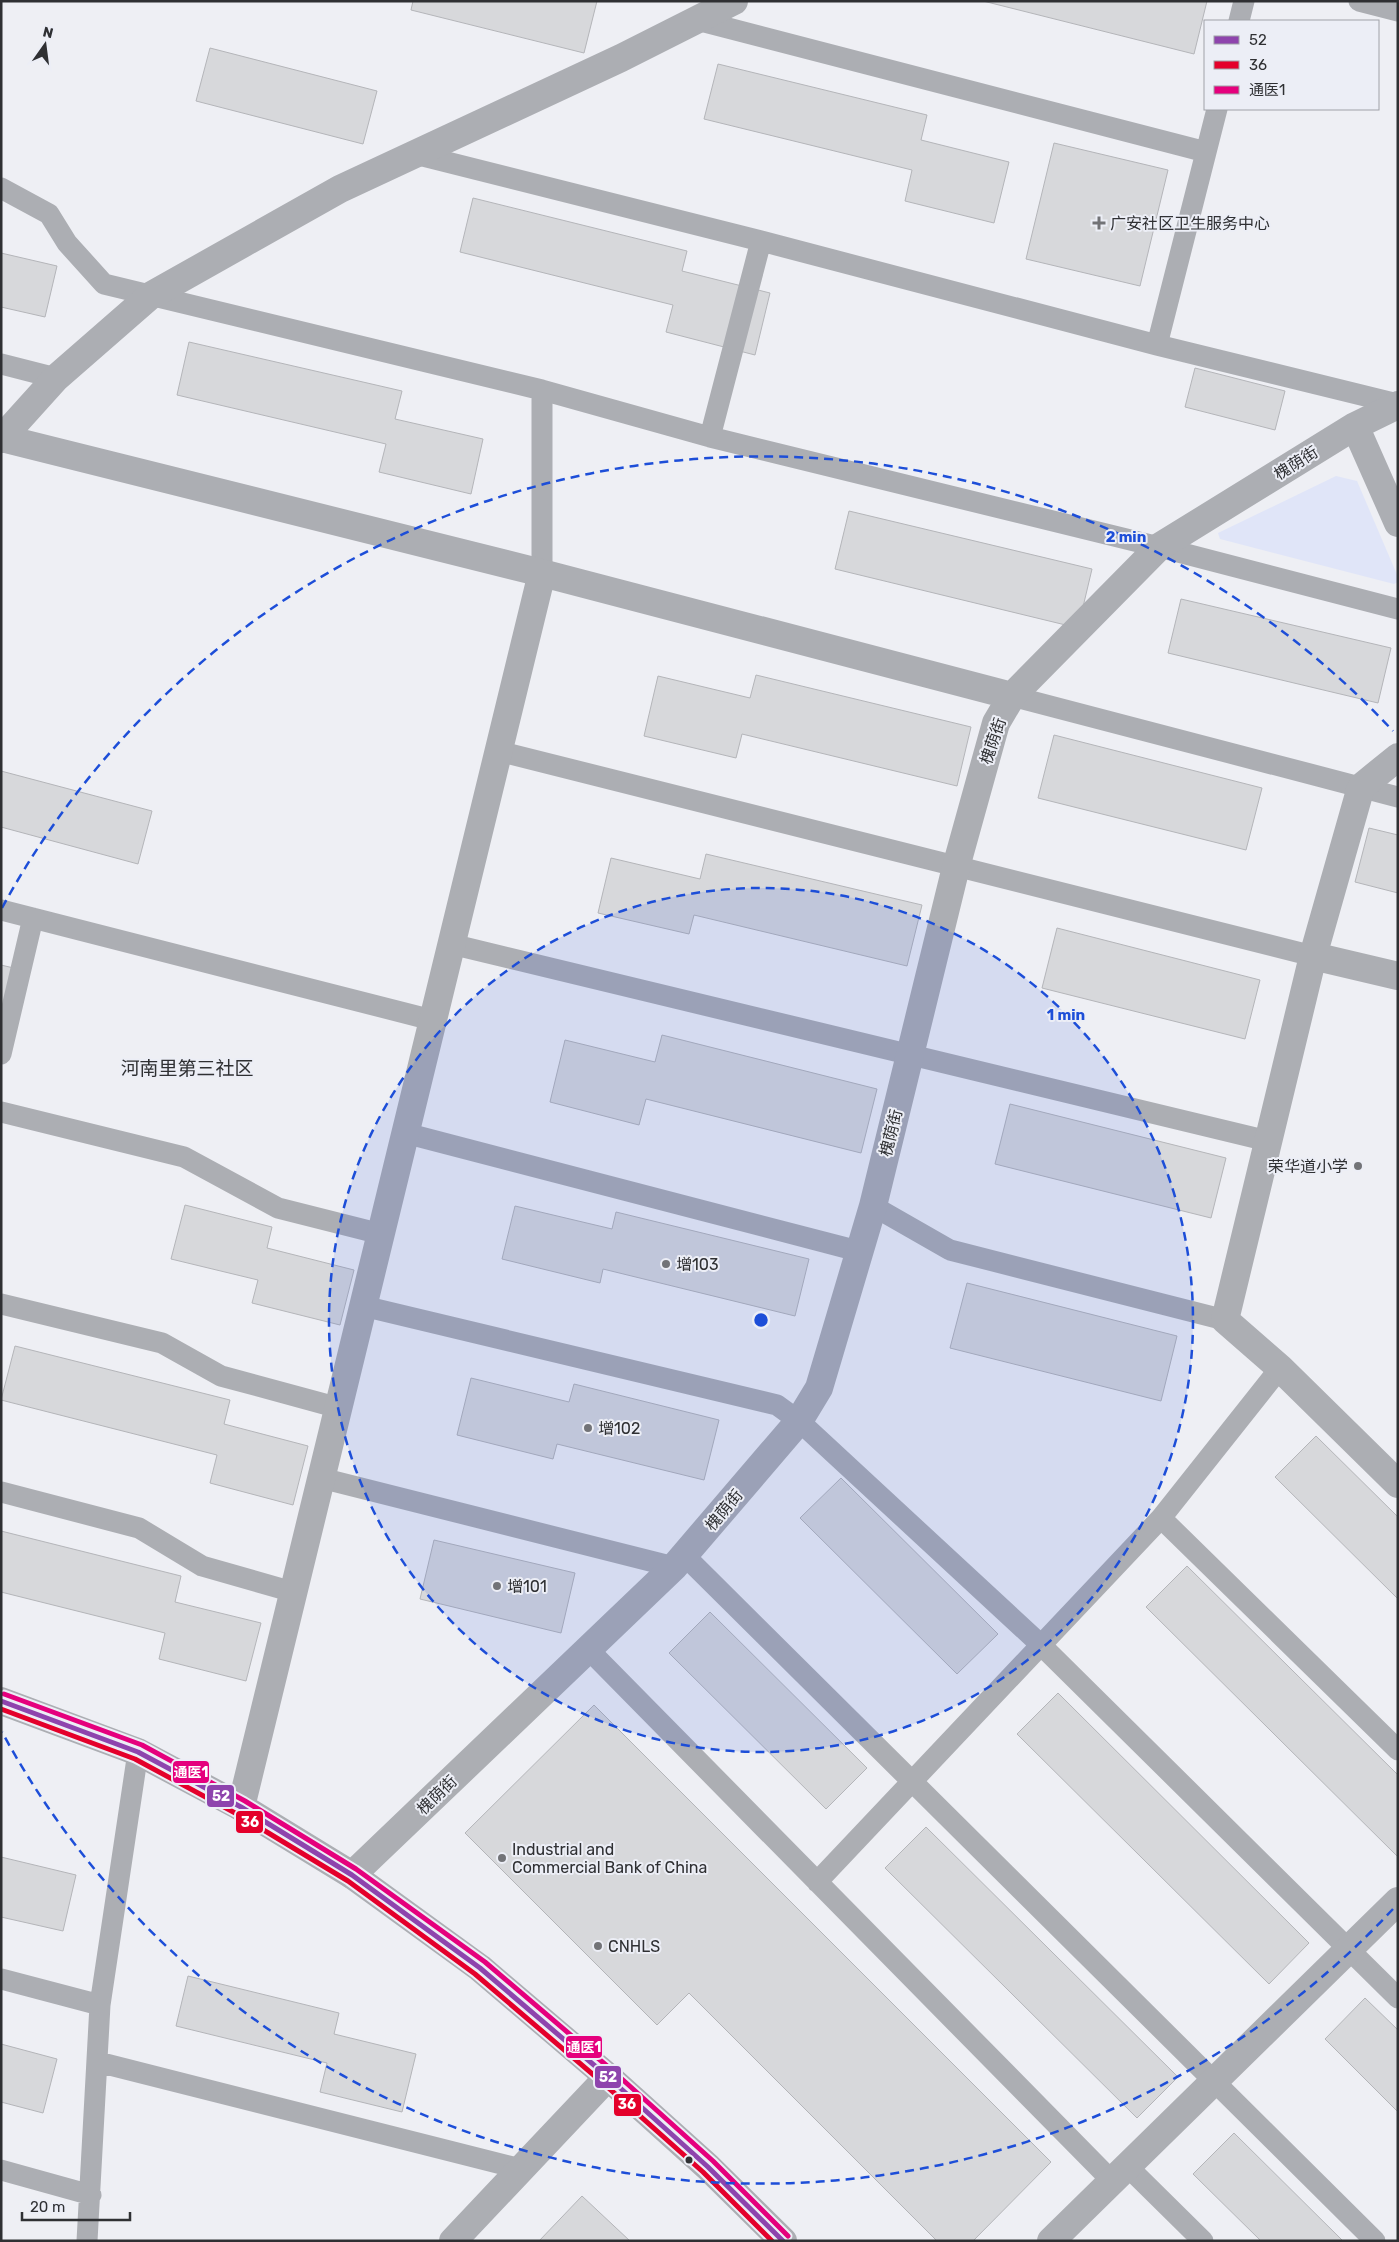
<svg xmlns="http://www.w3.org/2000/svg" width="1399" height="2242" font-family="Rubik,'Noto Sans SC',sans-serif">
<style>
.green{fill:#e0e5f8}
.building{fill:#d7d8db;stroke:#b4b5b9}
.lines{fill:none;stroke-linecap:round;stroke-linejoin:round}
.service{stroke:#acaeb3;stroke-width:21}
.minor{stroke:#acaeb3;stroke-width:28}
.tertiary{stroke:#acaeb3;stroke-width:28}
.bus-1-casing{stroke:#eceef6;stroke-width:9}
.bus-2-casing{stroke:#eceef6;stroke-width:9}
.bus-3-casing{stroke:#eceef6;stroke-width:9}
.bus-1{stroke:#8e44ad;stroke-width:5}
.bus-2{stroke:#e4002b;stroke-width:5}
.bus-3{stroke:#e5007d;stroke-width:5}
.ring{fill:none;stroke:#1d4ed8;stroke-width:2.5;stroke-dasharray:9 6}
.poi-dot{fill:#727377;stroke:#eceef6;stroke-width:2}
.bus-dot{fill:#2f3033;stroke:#eceef6;stroke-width:2}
.labels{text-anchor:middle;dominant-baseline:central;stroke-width:4;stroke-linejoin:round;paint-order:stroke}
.poi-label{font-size:16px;fill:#2f3033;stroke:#eceef6;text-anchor:start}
.street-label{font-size:16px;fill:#2f3033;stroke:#eceef6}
.quarter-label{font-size:19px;fill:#2f3033;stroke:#eceef6}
.centre{fill:#1d4ed8;stroke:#eceef6;stroke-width:2.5}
.ring-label{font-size:15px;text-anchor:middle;font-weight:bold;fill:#1d4ed8;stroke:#eceef6;stroke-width:4;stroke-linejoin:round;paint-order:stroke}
.line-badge{stroke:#eceef6;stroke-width:2}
.badge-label{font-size:14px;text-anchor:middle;font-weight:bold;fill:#fff}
</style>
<rect width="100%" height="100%" fill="#eeeff4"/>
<path class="green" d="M1336 476 1357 481 1398 577V582L1394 584 1220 539 1218 533Z"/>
<path class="building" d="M413 1H597L584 53 411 10Z
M983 1H1207L1194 54Z
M210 48 377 91 363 144 196 101Z
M718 64 927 115 921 140 1009 162 994 223 905 201 912 170 704 119Z
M1054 143 1168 170 1140 286 1026 259Z
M473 198 687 251 682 271 770 293 755 355 666 332 673 305 460 252Z
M1 253 57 266 45 317 1 307Z
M189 342 402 391 395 419 483 439 471 494 379 472 386 444 177 395Z
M1195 368 1285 391 1275 430 1185 407Z
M849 511 1092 569 1078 628 835 569Z
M1181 599 1391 648 1378 703 1168 653Z
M756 675 971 727 957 786 742 734 736 758 644 736 658 676 750 698Z
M1054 735 1262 788 1246 850 1038 798Z
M1 771 152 811 138 864 1 827Z
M1369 828 1398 835V893L1355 882Z
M706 854 922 905 907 966 694 915 689 934 598 913 611 858 700 879Z
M1057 928 1260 980 1245 1039 1042 988Z
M1 965 22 970 1 1023Z
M662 1035 877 1089 861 1153 646 1099 639 1125 550 1102 565 1040 655 1062Z
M1010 1104 1226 1158 1211 1218 995 1164Z
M185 1205 272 1227 267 1248 354 1270 340 1325 252 1303 258 1280 171 1259Z
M515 1206 612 1229 616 1212 809 1259 795 1316 603 1269 600 1283 502 1259Z
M967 1283 1177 1336 1161 1401 950 1348Z
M15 1346 230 1400 224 1424 308 1446 293 1505 210 1483 217 1455 1 1400Z
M471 1378 569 1402 574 1384 719 1420 704 1480 557 1444 553 1459 457 1435Z
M1316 1436 1398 1517V1599L1275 1477Z
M841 1478 998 1634 957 1674 800 1518Z
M1 1531 181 1576 175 1602 261 1623 246 1681 159 1659 165 1633 1 1592Z
M434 1540 575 1573 561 1633 420 1599Z
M1187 1566 1398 1775V1857L1146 1607Z
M710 1612 867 1768 826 1809 669 1653Z
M1058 1693 1309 1943 1269 1984 1017 1734Z
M594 1705 1051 2162 973 2241H937L689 1993 657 2025 465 1833Z
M926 1827 1178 2077 1137 2118 885 1868Z
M1 1857 76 1875 63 1931 1 1917Z
M188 1976 339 2013 334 2034 416 2054 402 2112 320 2092 327 2063 176 2026Z
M1365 1998 1398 2030V2112L1325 2039Z
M1 2044 57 2059 43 2113 1 2102Z
M1234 2133 1343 2241H1261L1193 2174Z
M582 2196 630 2241H539Z"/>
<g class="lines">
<path class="service" d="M1359 1 1398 11
M697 20 1206 152
M1239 21 1244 1
M415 154 761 241 1157 345 1398 404
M1 188 49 214 67 243 104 284 542 390 710 437 1159 547 1398 609
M1157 345 1217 109
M1 364 56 378
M542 390V573
M710 437 761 241
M1012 696 1398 797
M498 751 1313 956
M1 910 432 1020
M451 944 1268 1141
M1 1054 33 918
M1 1112 184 1157 278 1208 381 1234
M405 1133 858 1251
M873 1206 950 1250 1225 1320
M1 1304 162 1343 221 1376 339 1408
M363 1306 777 1405 799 1421 1040 1644 1398 1998
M321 1478 674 1567
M1 1492 139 1528 202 1566 293 1592
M1161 1518 1398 1750
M685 1556 1375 2241
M589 1650 1112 2181
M817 1882 1161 1518 1280 1368
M1 1979 100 2005
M98 2062 521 2169
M1127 2166 1203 2241
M1 2170 91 2195
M87 2241 100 2005 138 1752"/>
<path class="minor" d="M1355 426 1398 523
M2 438 542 573 1012 696
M1 439 56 378 150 296 340 189 621 58 734 1
M1398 757 1361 787 1313 956 1225 1320 1280 1368 1398 1484
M1313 956 1398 976
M241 1807 542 573
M352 1875 674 1567 799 1421 819 1388 873 1206 956 867 996 723 1012 696 1159 547 1355 426 1398 405
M453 2241 608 2077
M1051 2241 1398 1901"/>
<path class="tertiary" d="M1 1701 138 1752 241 1807 352 1875 480 1968 608 2077 708 2167 783 2241"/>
<defs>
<path id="bus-1" d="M1 1701 138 1752 241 1807 352 1875 480 1968 608 2077 708 2167 783 2241"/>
<path id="bus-2" d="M1 1709 135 1759 237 1814 348 1881 475 1974 603 2083 703 2172 772 2241"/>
<path id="bus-3" d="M4 1694 142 1745 245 1801 356 1869 485 1962 613 2071 713 2161 788 2236"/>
</defs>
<use href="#bus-1" class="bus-1-casing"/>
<use href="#bus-2" class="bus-2-casing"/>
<use href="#bus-3" class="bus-3-casing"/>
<use href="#bus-1" class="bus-1"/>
<use href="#bus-2" class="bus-2"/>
<use href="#bus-3" class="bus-3"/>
</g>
<circle cx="761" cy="1320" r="432" fill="#1d4ed8" fill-opacity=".12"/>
<g class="ring">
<circle cx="761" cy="1320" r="432"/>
<path d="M1393 1909A864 864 0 0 1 2 1732M2 908A864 864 0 0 1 1393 731"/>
</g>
<g class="poi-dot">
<path d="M1096.5 215.5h5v5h5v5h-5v5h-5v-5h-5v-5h5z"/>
<circle cx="1358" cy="1166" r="5"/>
<circle cx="666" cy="1264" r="5"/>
<circle cx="588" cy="1428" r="5"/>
<circle cx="497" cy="1586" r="5"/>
<circle cx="502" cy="1858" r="5"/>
<circle cx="598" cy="1946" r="5"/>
</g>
<circle class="bus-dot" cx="689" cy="2160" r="4.5"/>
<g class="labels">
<g class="poi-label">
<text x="1110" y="223">广安社区卫生服务中心</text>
<text x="1348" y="1166" text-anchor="end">荣华道小学</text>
<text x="676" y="1264">增103</text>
<text x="598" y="1428">增102</text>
<text x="507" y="1586">增101</text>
<text x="512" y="1849">Industrial and<tspan x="512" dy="18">Commercial Bank of China</tspan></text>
<text x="608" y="1946">CNHLS</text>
</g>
<g class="street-label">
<text transform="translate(1296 463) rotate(-32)">槐荫街</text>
<text transform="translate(993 741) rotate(-71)">槐荫街</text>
<text transform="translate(891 1133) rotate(-76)">槐荫街</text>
<text transform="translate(724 1510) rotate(-50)">槐荫街</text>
<text transform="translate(437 1795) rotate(-44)">槐荫街</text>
</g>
<g class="quarter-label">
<text x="187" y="1068">河南里第三社区</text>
</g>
</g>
<circle cx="761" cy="1320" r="8" class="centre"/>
<g class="ring-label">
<text x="1126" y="542">2 min</text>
<text x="1066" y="1020">1 min</text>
</g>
<g class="line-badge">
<rect x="172" y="1760" width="38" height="24" rx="5" fill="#e5007d"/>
<rect x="206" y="1784" width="29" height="24" rx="5" fill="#8e44ad"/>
<rect x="235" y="1810" width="29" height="24" rx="5" fill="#e4002b"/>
<rect x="565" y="2035" width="38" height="24" rx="5" fill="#e5007d"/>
<rect x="594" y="2065" width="28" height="24" rx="5" fill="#8e44ad"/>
<rect x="613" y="2093" width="29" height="24" rx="5" fill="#e4002b"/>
</g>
<g class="badge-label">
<text x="191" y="1777">通医1</text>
<text x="221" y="1801">52</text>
<text x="250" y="1827">36</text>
<text x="584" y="2052">通医1</text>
<text x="608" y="2082">52</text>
<text x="627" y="2109">36</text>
</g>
<rect width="1399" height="2242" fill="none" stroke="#2f3033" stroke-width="5"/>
<rect x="1204" y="20" width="175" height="90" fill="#eceef6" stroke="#a0a2a8"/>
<rect x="1214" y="36" width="25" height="8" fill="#8e44ad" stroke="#a0a2a8"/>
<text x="1249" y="45" font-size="15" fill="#2f3033">52</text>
<rect x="1214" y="61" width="25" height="8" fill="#e4002b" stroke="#a0a2a8"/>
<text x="1249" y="70" font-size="15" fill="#2f3033">36</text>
<rect x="1214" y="86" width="25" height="8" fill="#e5007d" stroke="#a0a2a8"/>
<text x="1249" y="95" font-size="15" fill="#2f3033">通医1</text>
<g transform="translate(45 45) rotate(14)" stroke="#eceef6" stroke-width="4" paint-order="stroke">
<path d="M0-4L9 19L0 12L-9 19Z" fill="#2f3033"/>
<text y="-8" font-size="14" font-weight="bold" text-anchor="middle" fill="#2f3033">N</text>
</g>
<path d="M22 2212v8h108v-8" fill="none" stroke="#2f3033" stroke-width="2.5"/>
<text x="30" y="2212" font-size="15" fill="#2f3033" stroke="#eceef6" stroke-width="4" paint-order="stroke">20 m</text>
</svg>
